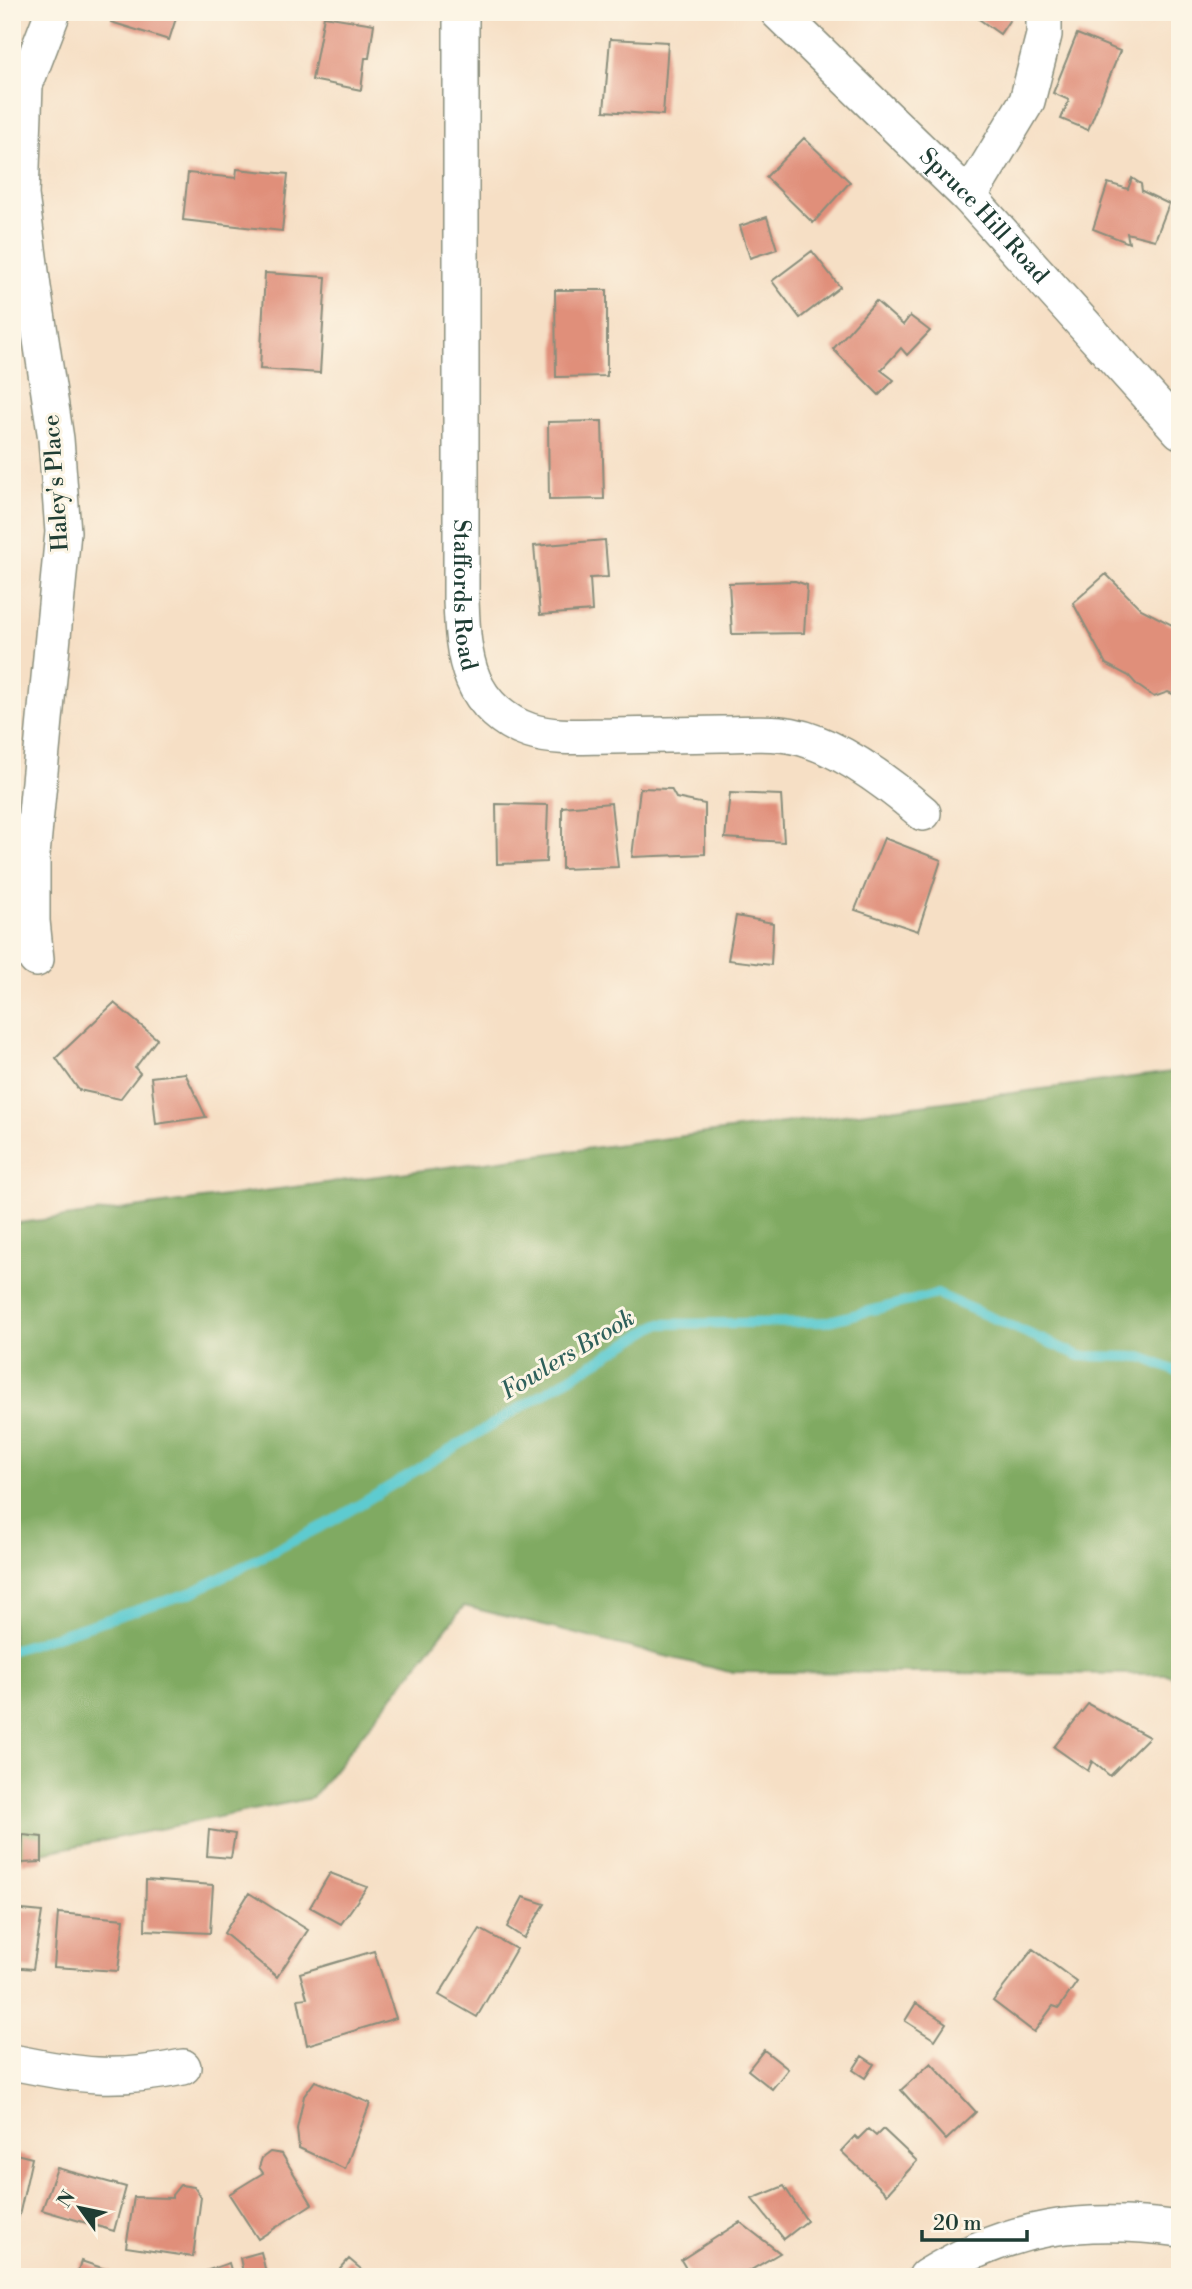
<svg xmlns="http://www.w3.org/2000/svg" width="1192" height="2289" font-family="'Libre Bodoni',serif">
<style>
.forest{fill:#80aa62;stroke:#50744b;stroke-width:2}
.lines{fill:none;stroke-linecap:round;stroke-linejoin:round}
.stream{stroke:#5dcbd0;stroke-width:10}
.building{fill:#e08f7a}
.minor-casing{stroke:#8a8e7c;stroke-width:38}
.minor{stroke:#fff;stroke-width:35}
.labels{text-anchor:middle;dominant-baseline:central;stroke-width:6;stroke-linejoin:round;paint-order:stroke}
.street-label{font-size:23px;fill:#1f3d34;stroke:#fcf5e5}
.water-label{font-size:24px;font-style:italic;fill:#2e605b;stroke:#fcf5e5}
</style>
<rect width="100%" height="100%" fill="#fcf5e5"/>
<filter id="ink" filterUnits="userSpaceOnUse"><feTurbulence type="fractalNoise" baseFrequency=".0143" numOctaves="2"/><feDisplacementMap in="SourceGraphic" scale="14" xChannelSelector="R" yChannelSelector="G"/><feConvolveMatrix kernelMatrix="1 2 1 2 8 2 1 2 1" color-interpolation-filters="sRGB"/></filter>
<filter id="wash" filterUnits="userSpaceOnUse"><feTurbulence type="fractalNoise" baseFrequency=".00686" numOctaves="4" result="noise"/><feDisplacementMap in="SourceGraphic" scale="28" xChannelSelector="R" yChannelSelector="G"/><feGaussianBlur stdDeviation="1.57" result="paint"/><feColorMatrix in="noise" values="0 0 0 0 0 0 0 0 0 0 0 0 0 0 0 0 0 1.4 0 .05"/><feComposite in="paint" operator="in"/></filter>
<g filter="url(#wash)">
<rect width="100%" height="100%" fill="#f6dfc5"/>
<path class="forest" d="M1180 1071V1682L1167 1674 729 1672 464 1606 312 1798 12 1859V1224Z"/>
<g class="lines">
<path class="stream" d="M12 1650 193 1592 334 1520 659 1324 825 1322 937 1294 1080 1356 1142 1357 1180 1373"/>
</g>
<g id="blocks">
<path class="building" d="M114 12H178L169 40 111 22Z
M969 12H1015L1000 34Z
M324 16 374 24 369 58H365L361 90 312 80Z
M1077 34 1120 51 1088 130 1061 119 1069 100 1053 93Z
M610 39 668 42 663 115 604 111Z
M804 138 850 182 813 223 766 177Z
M237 169 288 174 282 231 183 220 188 173 236 178Z
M1132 178 1141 184 1142 191 1169 204 1155 240 1127 233 1129 243 1093 229 1108 183 1128 189Z
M767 217 777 249 750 258 740 226Z
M812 251 840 287 800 318 772 281Z
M265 273 326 277 320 373 260 369Z
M555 290H607V376L556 377Z
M876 301 903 325 910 316 930 331 907 355 901 348 881 370 894 380 879 395 833 349Z
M602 421 604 499 549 500 548 422Z
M605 540 608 577 590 578 592 611 540 615 534 546Z
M1106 574 1141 609 1180 629V697L1168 692 1154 697 1137 685 1129 676 1106 664 1073 603Z
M795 581 807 585 804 633 732 634 729 583Z
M640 788 671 789 676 798 705 804V854L632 857Z
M730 793 781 795 784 842 725 838Z
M611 803 618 867 562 869V807Z
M496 804 548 805 546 862 497 864Z
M884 838 941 860 918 931 855 910Z
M736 916 773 923 771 965 728 960Z
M114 1003 157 1039 135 1068 140 1073 120 1099 79 1090 56 1058Z
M185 1073 206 1117 156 1124 151 1077Z
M1088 1704 1149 1737 1110 1776 1092 1761 1088 1771 1054 1747Z
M209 1830 235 1834 231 1858 207 1856Z
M23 1835 42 1837V1862L22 1863Z
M330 1873 367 1887 341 1924 310 1907Z
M146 1880 213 1885 210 1933 145 1930Z
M249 1893 308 1930 277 1977 224 1933Z
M523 1897 545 1904 524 1938 507 1927Z
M12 1909 42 1912 33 1969 12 1967Z
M58 1913 124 1919 118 1971 54 1967Z
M480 1929 516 1949 477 2017 439 1995Z
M1033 1949 1077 1982 1059 2008 1053 2006 1034 2032 993 2001Z
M374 1951 396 2018 307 2045 298 1999 307 1998 300 1973Z
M916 2003 946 2023 935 2040 905 2021Z
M764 2050 788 2069 772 2089 748 2070Z
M862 2056 874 2064 865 2078 853 2070Z
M931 2063 976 2112 946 2140 901 2090Z
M315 2081 370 2103 345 2169 299 2148 297 2129 304 2096Z
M868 2129 876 2136 883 2129 917 2161 887 2194 841 2151 855 2136 858 2139Z
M270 2152 282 2154 312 2204 258 2239 229 2194 263 2173 259 2167 262 2158Z
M12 2153 32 2158 19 2216 12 2214Z
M57 2168 126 2187 114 2231 42 2210Z
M180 2185 194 2187 201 2197 193 2257 126 2247 134 2197 172 2198V2195Z
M784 2186 807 2221 784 2239 752 2199Z
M740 2222 780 2253 739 2277H691L681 2260Z
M261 2252 267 2277H244L240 2258Z
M349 2259 368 2275 367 2277H333Z
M81 2261 111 2271 110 2277H76Z
M229 2263 233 2277H197V2274Z"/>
</g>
</g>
<g filter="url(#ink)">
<use href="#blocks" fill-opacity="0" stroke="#8a8e7c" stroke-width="2"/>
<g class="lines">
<defs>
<g id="minor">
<path id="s1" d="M461 12V600C462 627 463 655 473 679 483 704 505 723 530 731 555 739 584 736 610 736 647 735 684 735 722 734 741 734 761 732 780 734 829 738 887 782 923 813"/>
<path id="s2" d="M778 12 969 197 1180 431"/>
<path d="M969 197 1027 101 1044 35V12"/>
<path d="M36 959 32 921V855L63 532 56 439 33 287 21 195 25 85 53 12"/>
<path d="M12 2062C80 2076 114 2081 183 2067"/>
<path d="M926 2277C1010 2225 1083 2216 1180 2229"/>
</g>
</defs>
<use href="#minor" class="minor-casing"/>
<use href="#minor" class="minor"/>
</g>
</g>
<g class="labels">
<g class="street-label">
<text stroke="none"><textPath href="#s2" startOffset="290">Spruce Hill Road</textPath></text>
<text transform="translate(56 483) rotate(-94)">Haley's Place</text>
<text stroke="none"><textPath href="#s1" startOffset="583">Staffords Road</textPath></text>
</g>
<g class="water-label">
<text transform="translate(568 1355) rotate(-31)">Fowlers Brook</text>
</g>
</g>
<rect width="1192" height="2289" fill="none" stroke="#fcf5e5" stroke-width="42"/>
<g transform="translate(80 2208) rotate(303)" stroke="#fcf5e5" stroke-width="5" paint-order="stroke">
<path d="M0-5L12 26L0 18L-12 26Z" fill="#1f3d34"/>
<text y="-10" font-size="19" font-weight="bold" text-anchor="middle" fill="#1f3d34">N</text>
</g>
<path d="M922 2230v10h105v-10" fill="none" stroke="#1f3d34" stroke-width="3.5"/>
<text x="933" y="2230" font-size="21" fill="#1f3d34" stroke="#fcf5e5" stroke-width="5" paint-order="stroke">20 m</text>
</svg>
